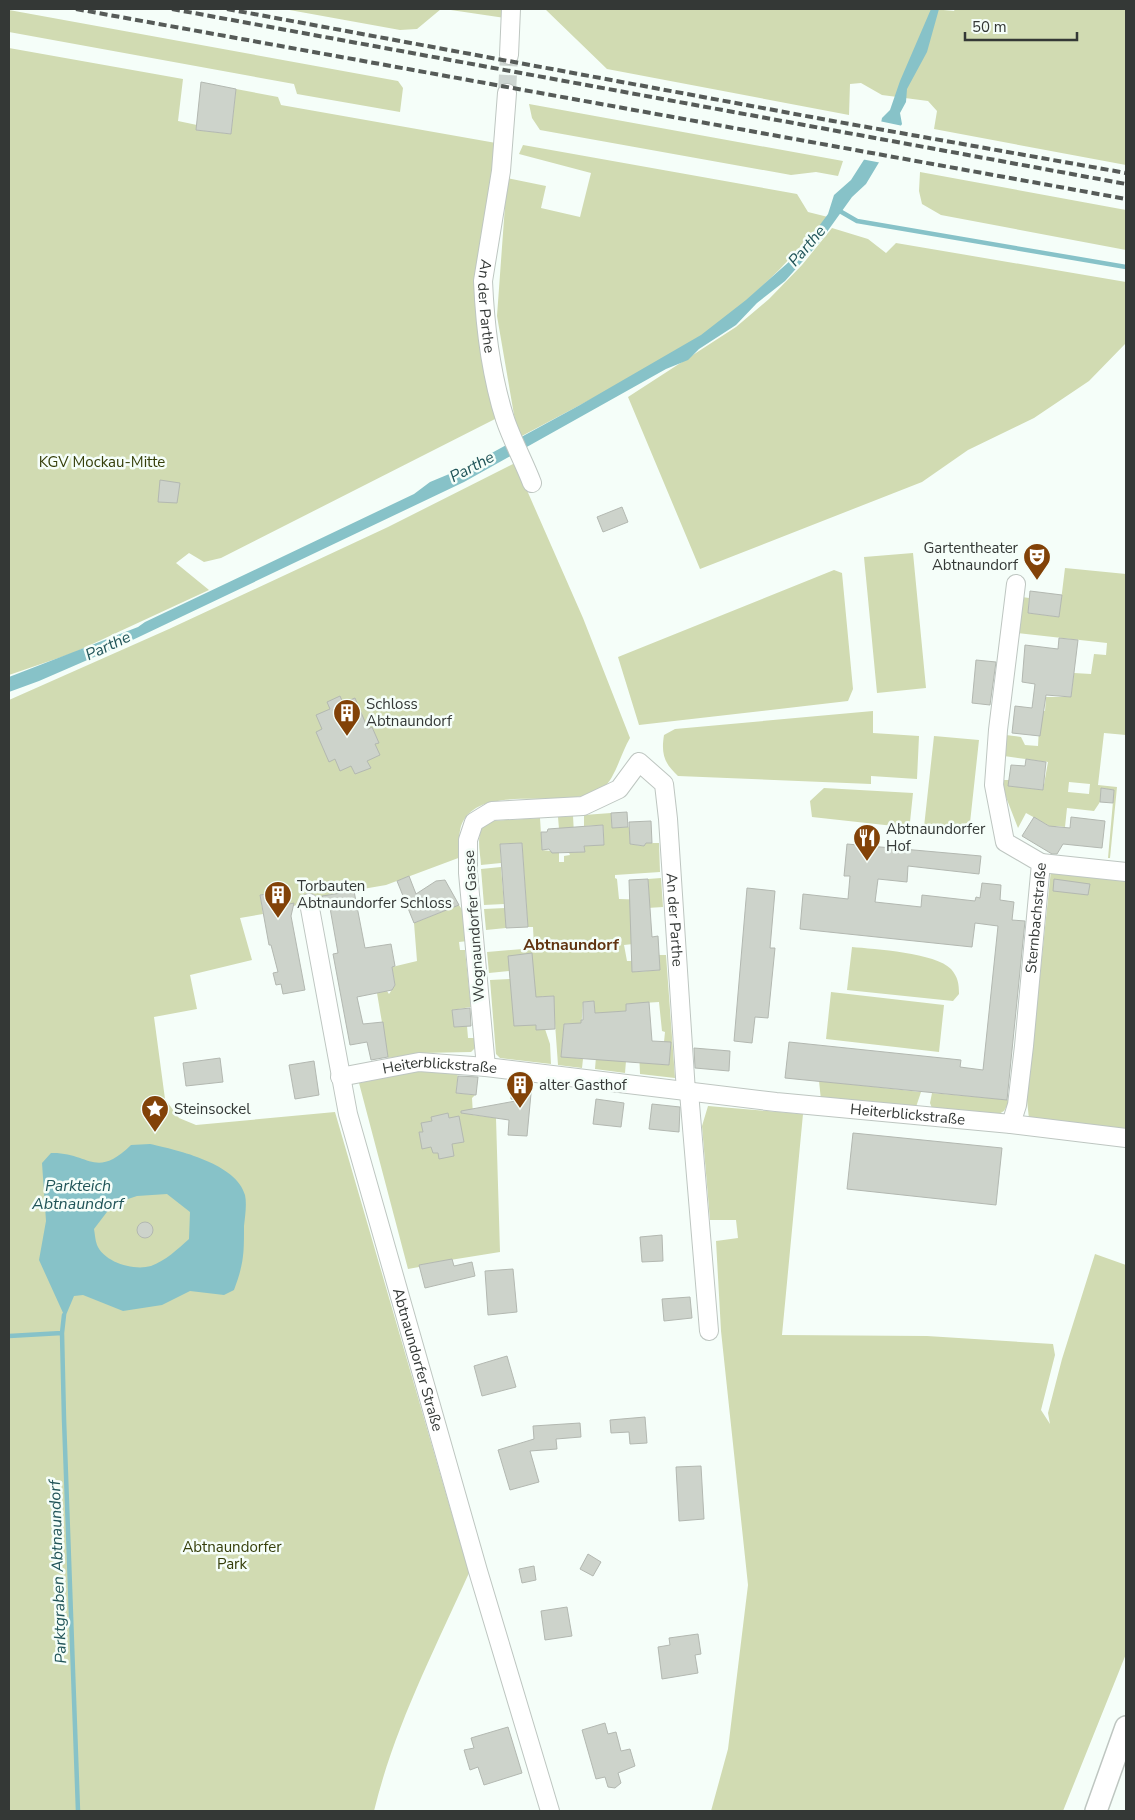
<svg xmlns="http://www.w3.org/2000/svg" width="1135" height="1820" font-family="'Nunito Sans',sans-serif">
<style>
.green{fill:#d1dbb2;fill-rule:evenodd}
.water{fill:#87c2c8;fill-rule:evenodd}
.pier{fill:#f5fef9}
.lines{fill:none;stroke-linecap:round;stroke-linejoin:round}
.stream{stroke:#87c2c8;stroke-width:4.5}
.building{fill:#cdd3cb;stroke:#b3b8b1}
.minor-tunnel{stroke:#ced6d2;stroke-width:18;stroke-dasharray:18 9;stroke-linecap:butt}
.minor-casing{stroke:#bec6c1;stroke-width:20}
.major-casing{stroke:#bec6c1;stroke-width:24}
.minor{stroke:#fff;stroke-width:18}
.major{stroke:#fff;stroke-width:21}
.rail{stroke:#565b58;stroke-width:4;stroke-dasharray:8 4;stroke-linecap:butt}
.labels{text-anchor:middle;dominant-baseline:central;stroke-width:5;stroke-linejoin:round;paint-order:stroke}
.street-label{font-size:15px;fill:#343836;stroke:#f5fef9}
.park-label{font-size:15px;fill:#353e09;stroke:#f5fef9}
.poi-label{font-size:15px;fill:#343836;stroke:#f5fef9;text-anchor:start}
.water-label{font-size:16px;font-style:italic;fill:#205458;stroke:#f5fef9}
.neighbourhood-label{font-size:16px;font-weight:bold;fill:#613411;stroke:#f5fef9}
</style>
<rect width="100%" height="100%" fill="#f5fef9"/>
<path class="green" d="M284 9H441L417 29 400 30Z
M444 9H505V18Z
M545 9H933L954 11 955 9H1126V165L934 129 937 111 928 101 882 95 861 83 850 84 849 115 607 69Z
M9 10 398 81 403 88 400 112 297 94 294 84 9 32Z
M9 48 183 79 178 121 197 125 196 130 231 134 236 89 278 97 281 105 496 143 493 183 480 258 497 418 221 558 204 562 189 553 176 563 209 590 73 653 9 675Z
M529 104 843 161 838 176 816 172 791 175 540 130 532 118Z
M523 145 797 194 808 212 828 217 779 270 728 319 680 352 518 438 497 316 507 178 546 186 541 208 580 217 591 173 519 154Z
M920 172 1126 210V250L941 215 922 204 919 191Z
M832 228 868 239 886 253 896 243 1126 282V343L1089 381 1034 418 968 450 922 482 700 569 628 397 736 327 769 299 802 265Z
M515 463 583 618 630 738C621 753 615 779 603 788 569 813 478 779 461 826 458 836 460 847 461 857L386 885 328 895 325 900 293 906 288 903 286 891 260 895 263 914 240 918 252 960 190 975 197 1009 154 1017 165 1099 179 1118 196 1125 335 1112 469 1573C434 1651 394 1728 374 1811H9V700L169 629 388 527Z
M913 553 926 688 877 693 864 557Z
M1065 568 1126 574V735L1104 733 1098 785 1117 787 1110 858H1108L1114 790 1101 788 1100 802 1094 811 1067 808 1065 827 1056 826 1055 829 1026 813 1018 828 1004 792 1003 780H1009V786L1043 790 1048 762 1004 756 1006 735 1021 737 1025 745 1038 746 1040 710 1045 711 1046 697H1071L1074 673 1091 674 1094 654 1106 655 1107 643 1017 633 1022 597 1029 598 1028 613 1059 617ZM1069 782 1090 784 1089 794 1068 792Z
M834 570 842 573 853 689 848 701 639 725 618 657Z
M873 711V733L919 736 917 779 871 776V784L678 776C664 763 661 754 664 735L675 729Z
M934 736 979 740 969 832 924 827Z
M824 788 913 793 910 822 903 827 812 817 810 801Z
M611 813 612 828 629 827 630 844 643 846 646 843H659L660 872 615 875V878L617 879 619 899 649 900 648 879 661 878 663 907 632 909 633 944 624 945 627 961H633L632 968 636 972 660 970 659 955H666L675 1078 640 1074 638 1025 648 1063 669 1065 671 1043 664 1042 665 1032 662 1031 659 1002 626 1004V1011L616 1012 626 1061 625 1073 595 1069 597 1044 594 1001 583 1002 581 1031 574 1023 564 1024 561 1056 583 1059 582 1068 558 1065 553 996H542V1006L536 1025 545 1029 550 1044 551 1064 500 1058 496 1054 490 980 510 979 509 971 489 973 487 952 534 948 533 927H528L522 843 500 844 501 863 481 865C480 849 474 829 490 821L540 818 542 850 559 852V862H564V856L570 855 559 829 558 817 573 816 575 852H584V846L604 844 603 825 584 826V815Z
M501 867 504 904 484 905 481 869Z
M1051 870 1126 879V1129L1029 1119 1027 1100Z
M459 905 464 913 468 941 459 942 460 950H465L471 1007 452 1010 455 1027 467 1026 468 1038H475L476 1047 471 1052 422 1053 388 1058 377 993 387 991 389 994 395 985 392 967 417 961 414 923Z
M505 908 506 928 486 930 484 909Z
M852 947C874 949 936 953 951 969 958 977 959 984 959 994L953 1001 847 990Z
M831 992 944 1005 939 1052 826 1039Z
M418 1071 458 1073 456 1093 475 1095 472 1098 473 1115 496 1118 500 1252 419 1265V1267L408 1269 359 1083Z
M819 1081 921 1092 915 1110 821 1100Z
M932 1093 1010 1100 1004 1111 992 1118 933 1111 930 1103Z
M708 1106 803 1114 782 1335 927 1336 1053 1344 1055 1355 1041 1410 1050 1424 1048 1413 1062 1359 1095 1254 1126 1265V1654L1063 1811H711L728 1749 748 1585 721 1331 716 1241 738 1238 736 1220H710L702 1126Z"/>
<path class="water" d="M931 9H939L927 52 907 89 906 102 900 113 902 124 866 184 852 197 819 243 785 281 757 303 736 325 699 349 688 360 666 369 464 482 122 645 39 681 9 692V677L138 627 145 622 414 494 430 482 466 467 580 405 701 335 746 300 799 253 828 214 834 195 851 180 867 155 880 128 882 118 890 110 900 81Z
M150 1144C178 1150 237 1164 245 1195 247 1204 245 1217 244 1226 244 1254 244 1263 234 1290L224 1295 190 1291 162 1305 123 1311 83 1295 74 1296 66 1315H64L39 1260 46 1221 42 1163 51 1153C89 1152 95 1180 131 1145ZM167 1194 190 1212 189 1239C178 1249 165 1261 151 1266 133 1271 104 1262 97 1245 95 1240 95 1234 94 1229L113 1204 137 1196Z"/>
<path class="pier" d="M879 121 903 126 882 163 861 159Z"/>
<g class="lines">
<path class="stream" d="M838 210 857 221 1126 267
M64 1315 62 1333 64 1419 78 1811
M9 1336 62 1333"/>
</g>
<path class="building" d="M201 82 236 89 231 134 196 130Z
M160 480 180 483 177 503 158 502Z
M622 507 628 522 603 532 597 517Z
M1030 591 1062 595 1059 617 1028 613Z
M1059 638 1078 640 1071 697 1046 695 1040 736 1012 733 1015 706 1032 708 1035 684 1022 682 1025 645 1058 649Z
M976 660 996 662 990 705 972 703Z
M340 696 343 703 355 698 368 729 372 727 379 743 375 744 380 755 367 761 371 768 355 774 351 766 340 771 335 759 329 762 316 732 322 729 316 715 330 709 327 702Z
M1026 759 1046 762 1043 790 1008 786 1011 765 1025 766Z
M1101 788 1114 790 1113 803 1100 802Z
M627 812 628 827 612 828 611 813Z
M1034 817 1049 826 1070 828 1071 817 1105 821 1102 848 1063 844 1057 854H1052L1022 836Z
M651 821 652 843H646L644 846 630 844 629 822Z
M603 825 604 845 584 846 585 852 552 853 549 849 542 850 541 832H547L548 829Z
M522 843 528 927 506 928 500 844Z
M847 844 981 856 979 874 908 866 907 882 878 879 875 902 921 907 922 895 975 901 976 897 980 898 982 883 1001 885 1000 900 1014 902 1012 920 1025 921 1007 1100 785 1078 789 1042 961 1060 960 1067 983 1070 998 926 975 923 972 947 800 929 803 894 848 899 850 876H844Z
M409 876 416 894 436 881 445 880 459 905 414 923 397 881Z
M648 879 652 937 658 936 660 970 632 972 629 880Z
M1054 879 1090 884 1088 895 1053 891Z
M747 888 775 891 770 948H775L768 1018 755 1017 752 1043 734 1041Z
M286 891 289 904 294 903 291 916 305 990 283 994 281 984 276 985 273 973 278 972 271 945H269L260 895Z
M354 891 365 948 391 944 395 966 392 967 395 985 392 990 357 997 363 1024 383 1022 388 1057 371 1060 367 1042 350 1045 333 954 338 953 330 908 322 896Z
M532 953 536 997 554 996 555 1029 536 1030V1025L514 1026 508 956Z
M594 1001 595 1013 626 1011V1004L649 1002 652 1041 671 1042 669 1065 561 1057 564 1024 581 1023V1020H583V1002Z
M470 1008 471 1026 454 1027 452 1010Z
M694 1048 730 1051 729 1071 695 1068Z
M220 1058 223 1082 186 1086 183 1063Z
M314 1061 319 1095 295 1099 289 1065Z
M458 1076 478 1077 476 1095 456 1093Z
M512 1081 532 1083 527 1136 508 1135 509 1120 461 1113V1111L521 1100 511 1099Z
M596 1099 624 1103 621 1127 593 1124Z
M652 1104 680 1107 679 1132 649 1129Z
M448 1113 449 1118 459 1116 464 1142 452 1144 454 1156 439 1159 438 1153H433L431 1147 422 1149 419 1132H423L421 1123 432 1121 431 1117Z
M853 1133 1002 1148 996 1205 847 1189Z
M137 1230a8 8 0 1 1 16 0a8 8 0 1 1-16 0Z
M662 1235 663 1261 642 1262 640 1237Z
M452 1259 454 1266 472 1262 475 1276 425 1288 419 1265Z
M513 1269 517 1312 488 1315 485 1271Z
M690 1297 692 1318 664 1321 662 1299Z
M507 1356 516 1387 482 1396 474 1366Z
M645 1417 647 1443 630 1444 629 1432 611 1433 610 1420Z
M580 1423 581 1437 556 1439 557 1449 530 1451 539 1482 510 1490 498 1450 534 1439 533 1426Z
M701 1466 704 1519 679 1521 676 1467Z
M588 1554 601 1562 593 1576 580 1569Z
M534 1566 536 1580 522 1583 519 1569Z
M567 1607 572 1636 545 1640 541 1611Z
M698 1634 701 1654 695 1655 698 1673 662 1679 658 1647 670 1645 669 1638Z
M605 1723 608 1734 616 1732 621 1751 630 1749 635 1766 618 1773 621 1783 615 1788 608 1787 605 1777 596 1779 582 1730Z
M508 1727 522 1773 484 1785 478 1767 470 1770 464 1750 474 1748 471 1738Z"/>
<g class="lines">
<path class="minor-tunnel" d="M507 93 509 55"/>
<defs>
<g id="minor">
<path d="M509 55 511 9"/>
<path id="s1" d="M507 93 501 171 483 281C485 327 491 375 505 419 512 440 524 462 532 483"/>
<path d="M1041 863 1126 872"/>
<path id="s2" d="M309 903 348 1114 478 1571 550 1811"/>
<path id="s3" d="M486 1067 468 873V840L474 822 492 811 583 806 619 789 639 762 664 784 668 819 686 1092"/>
<path id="s4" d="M340 1077 419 1062 486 1067 776 1102 1011 1124 1126 1138"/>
<path d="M689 1092 709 1331"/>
<path id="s5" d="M1011 1124 1017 1105 1024 1046 1041 863 1005 842 994 785 998 730 1016 584"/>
</g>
<path id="major" d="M1096 1811 1126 1727"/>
</defs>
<use href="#minor" class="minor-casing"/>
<use href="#major" class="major-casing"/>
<use href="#minor" class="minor"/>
<use href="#major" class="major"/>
<path class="rail" d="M76 9 1126 199
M172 9 1126 184
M227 9 833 121 1126 173"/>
</g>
<defs>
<symbol id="theatre-pin" viewBox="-11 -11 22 30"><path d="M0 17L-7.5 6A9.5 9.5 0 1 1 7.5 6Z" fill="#824208" stroke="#f5fef9"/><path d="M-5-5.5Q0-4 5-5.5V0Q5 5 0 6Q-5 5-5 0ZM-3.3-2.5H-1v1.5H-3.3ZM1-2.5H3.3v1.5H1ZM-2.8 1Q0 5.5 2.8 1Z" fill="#fff"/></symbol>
<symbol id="building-pin" viewBox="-11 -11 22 30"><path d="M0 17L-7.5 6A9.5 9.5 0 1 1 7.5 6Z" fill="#824208" stroke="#f5fef9"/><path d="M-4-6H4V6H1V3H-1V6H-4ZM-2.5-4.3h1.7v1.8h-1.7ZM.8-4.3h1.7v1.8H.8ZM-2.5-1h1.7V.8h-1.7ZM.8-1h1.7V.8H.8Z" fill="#fff"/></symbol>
<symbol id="restaurant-pin" viewBox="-11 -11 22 30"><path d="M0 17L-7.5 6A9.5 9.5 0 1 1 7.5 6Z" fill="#824208" stroke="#f5fef9"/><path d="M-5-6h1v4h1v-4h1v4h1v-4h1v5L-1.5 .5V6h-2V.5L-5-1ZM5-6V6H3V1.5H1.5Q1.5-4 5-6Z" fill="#fff"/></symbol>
<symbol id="sight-pin" viewBox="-11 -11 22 30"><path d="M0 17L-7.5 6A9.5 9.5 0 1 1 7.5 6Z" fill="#824208" stroke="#f5fef9"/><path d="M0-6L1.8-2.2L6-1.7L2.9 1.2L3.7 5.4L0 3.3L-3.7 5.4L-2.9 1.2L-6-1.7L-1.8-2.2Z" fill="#fff"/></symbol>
</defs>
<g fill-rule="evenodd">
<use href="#theatre-pin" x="1021" y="541" width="32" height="43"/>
<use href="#building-pin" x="331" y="697" width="32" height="43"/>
<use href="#restaurant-pin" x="851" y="822" width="32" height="43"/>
<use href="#building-pin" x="262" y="879" width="32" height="43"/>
<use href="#building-pin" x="504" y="1069" width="32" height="43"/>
<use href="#sight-pin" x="139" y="1093" width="32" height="43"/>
</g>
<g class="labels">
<g class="street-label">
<text stroke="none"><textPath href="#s1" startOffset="215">An der Parthe</textPath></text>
<text stroke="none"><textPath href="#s5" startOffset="208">Sternbachstraße</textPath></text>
<text stroke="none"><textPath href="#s3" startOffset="602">An der Parthe</textPath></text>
<text transform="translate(474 926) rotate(-94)">Wognaundorfer Gasse</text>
<text stroke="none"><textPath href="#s4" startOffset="101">Heiterblickstraße</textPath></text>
<text stroke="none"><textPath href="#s4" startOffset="572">Heiterblickstraße</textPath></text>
<text stroke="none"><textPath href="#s2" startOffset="470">Abtnaundorfer Straße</textPath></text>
</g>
<g class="park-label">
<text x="102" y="462">KGV Mockau-Mitte</text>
<text x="232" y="1547">Abtnaundorfer<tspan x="232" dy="17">Park</tspan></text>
</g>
<g class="poi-label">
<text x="1018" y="548" text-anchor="end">Gartentheater<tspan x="1018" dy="17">Abtnaundorf</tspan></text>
<text x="366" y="704">Schloss<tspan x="366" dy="17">Abtnaundorf</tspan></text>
<text x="886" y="829">Abtnaundorfer<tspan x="886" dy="17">Hof</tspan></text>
<text x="297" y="886">Torbauten<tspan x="297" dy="17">Abtnaundorfer Schloss</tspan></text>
<text x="539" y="1085">alter Gasthof</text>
<text x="174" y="1109">Steinsockel</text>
</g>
<g class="water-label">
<text transform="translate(807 246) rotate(-49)">Parthe</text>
<text transform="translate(472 467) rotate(-28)">Parthe</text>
<text transform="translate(108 646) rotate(-25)">Parthe</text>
<text x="78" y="1186">Parkteich<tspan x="78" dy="18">Abtnaundorf</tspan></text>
<text transform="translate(58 1572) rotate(-92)">Parktgraben Abtnaundorf</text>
</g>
<g class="neighbourhood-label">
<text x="571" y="945">Abtnaundorf</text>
</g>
</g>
<rect width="1135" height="1820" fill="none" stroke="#343836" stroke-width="20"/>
<path d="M965 32v8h112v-8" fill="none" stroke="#343836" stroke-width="2.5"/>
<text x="972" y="32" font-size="15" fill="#343836" stroke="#f5fef9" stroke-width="4" paint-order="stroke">50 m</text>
</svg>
